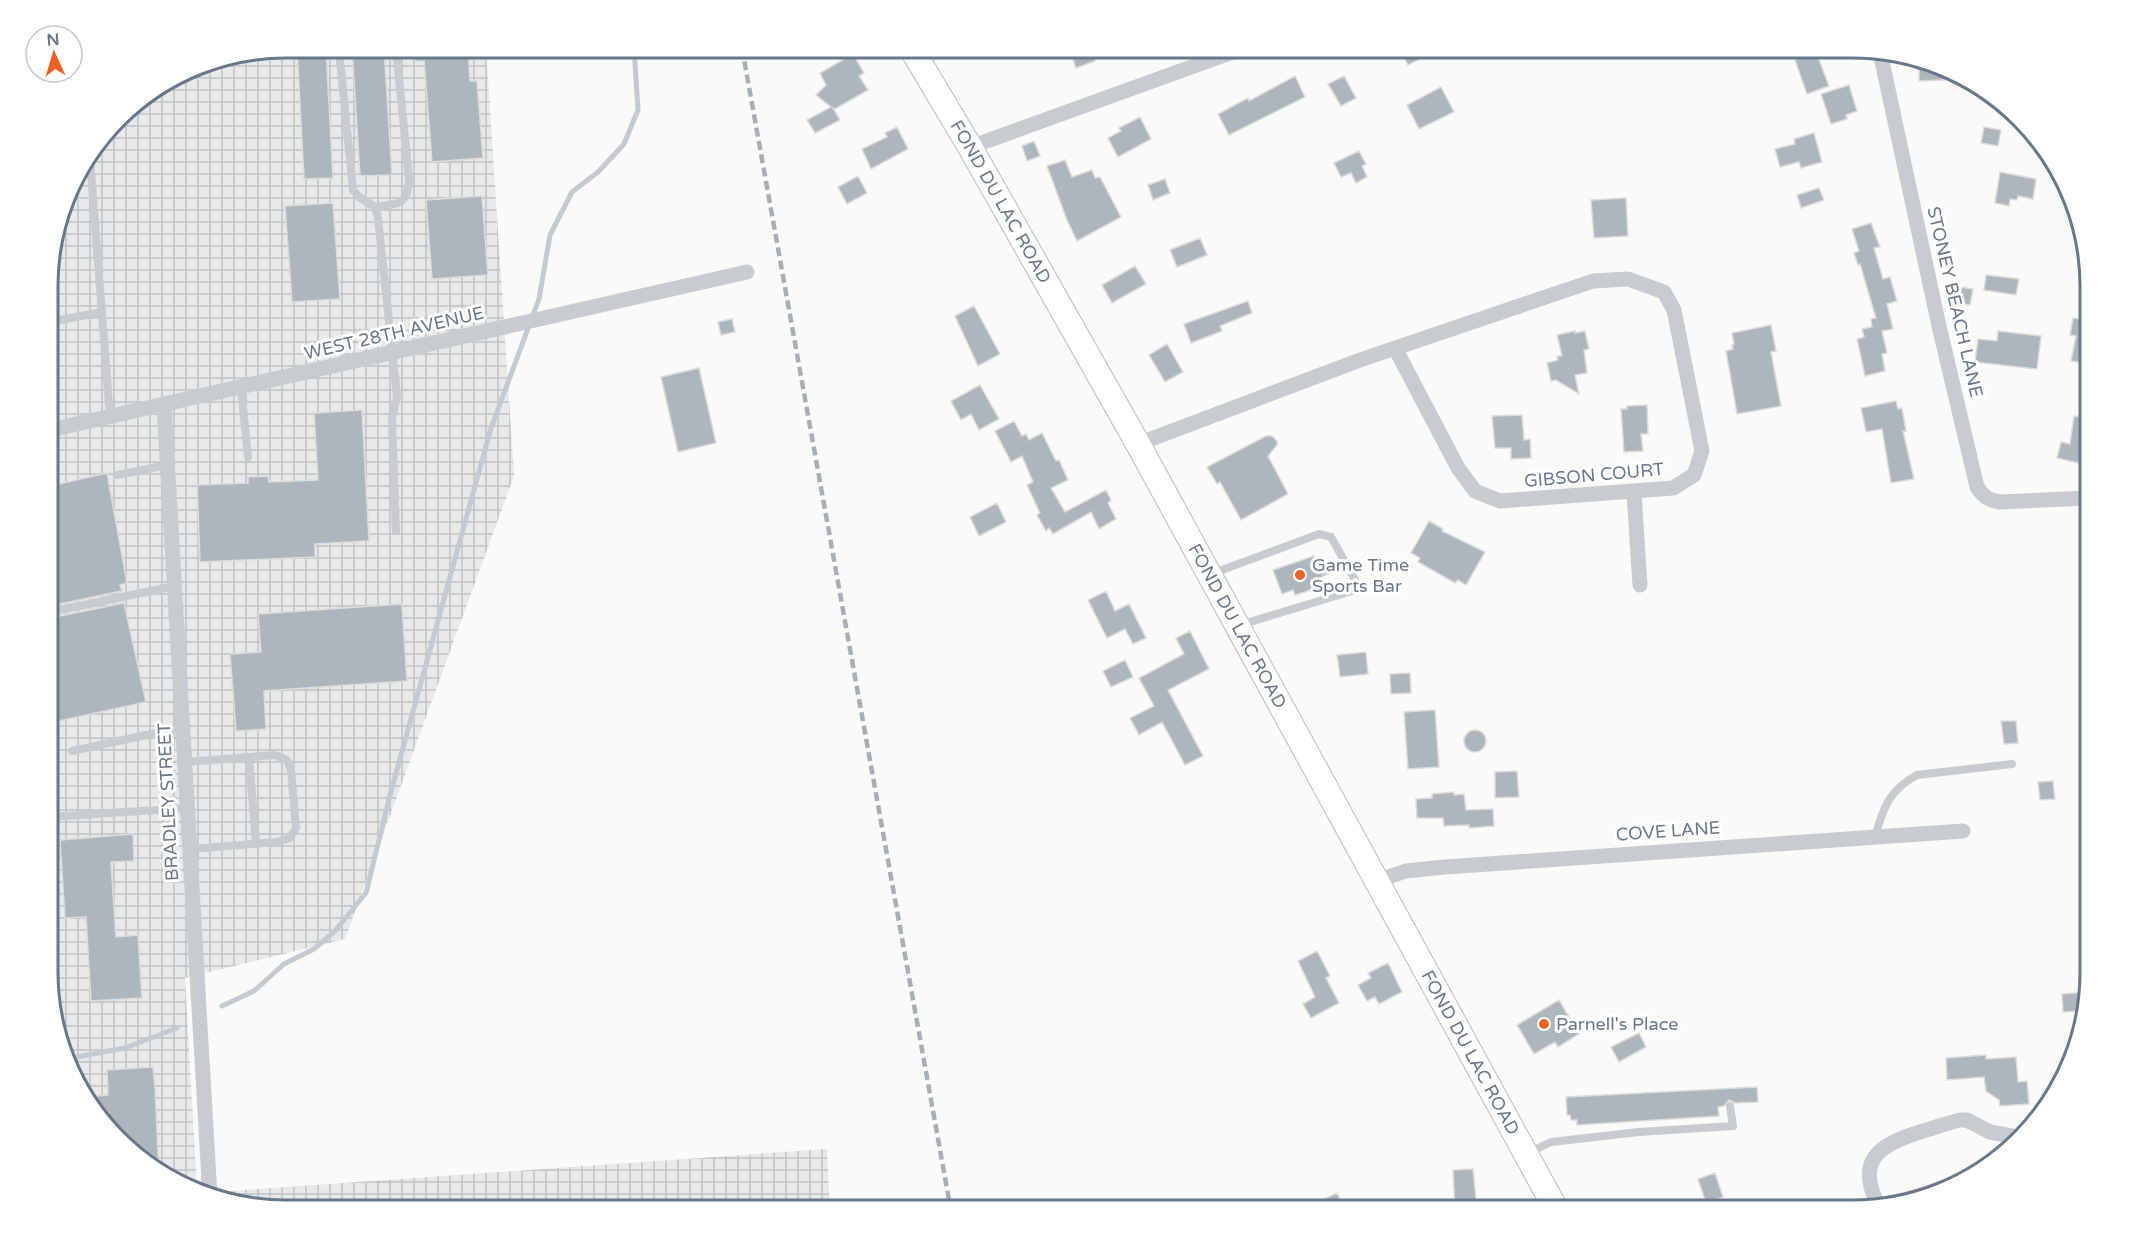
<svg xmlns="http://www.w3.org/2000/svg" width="2138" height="1259" font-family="'Varela Round',sans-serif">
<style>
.industrial{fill:url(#industrial-grid)}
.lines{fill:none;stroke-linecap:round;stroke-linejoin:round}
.stream{stroke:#c2cbd1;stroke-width:5}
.building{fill:#aeb6bd;stroke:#dcdcda;stroke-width:1.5}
.primary-casing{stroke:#b8bdc2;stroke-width:26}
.service{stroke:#c8cbd0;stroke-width:8}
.minor{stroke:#c8cbd0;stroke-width:15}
.primary{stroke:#fff;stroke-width:24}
.rail{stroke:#a8aeb5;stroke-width:4.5;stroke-dasharray:9 4.5;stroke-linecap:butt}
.poi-dot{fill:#ef6123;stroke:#fff;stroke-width:2}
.labels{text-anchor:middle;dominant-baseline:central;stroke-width:6;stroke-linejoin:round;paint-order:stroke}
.street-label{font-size:18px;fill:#67788b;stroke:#fff}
.poi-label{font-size:18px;fill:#67788b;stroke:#fff;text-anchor:start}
.rim{fill:none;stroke:#67788b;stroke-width:3}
</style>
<defs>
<pattern id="industrial-grid" width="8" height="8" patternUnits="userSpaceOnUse" patternTransform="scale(1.5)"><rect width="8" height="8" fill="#e8e9e9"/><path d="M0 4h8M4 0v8" fill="none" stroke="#c0c2c3"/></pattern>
</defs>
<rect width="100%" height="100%" fill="#fafaf8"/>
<path class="industrial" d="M287 48H486L514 476 345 939 185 978 197 1191 167 1179 88 1105 50 1003V256L73 181 129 108 196 66Z
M827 1149 830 1211H287L225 1203 201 1193Z"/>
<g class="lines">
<path class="stream" d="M222 1006 254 991 284 964 314 949 334 932 366 893 390 795 491 428 539 299 550 235 572 192 598 172 624 144 638 110 634 48
M71 1058 125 1048 177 1028"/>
</g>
<path class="building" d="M297 48H326L333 178 304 179Z
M352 48H384L392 175 360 176Z
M414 48H468L470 81H477L483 158 432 162 424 61H415Z
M1069 48H1090L1095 61 1076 68Z
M1399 48H1442L1408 65Z
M1816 52 1829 86 1807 94 1795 60Z
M853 54 864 73 859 76 868 90 835 109 833 108 840 120 815 133 807 120 831 107 816 95 826 85 820 73Z
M1919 58 1969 79 1919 81Z
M1295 76 1305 97 1229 135 1218 114 1248 98 1249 101Z
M1344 76 1356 98 1341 106 1328 84Z
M1849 85 1857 111 1846 115 1847 119 1831 124 1821 94Z
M1441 87 1454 112 1419 129 1407 105Z
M1140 117 1151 139 1118 157 1108 138 1121 131 1119 128Z
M897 127 908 149 871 169 862 149 887 137 885 133Z
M1984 127 2001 130 1998 146 1981 143Z
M1814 133 1822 162 1801 168 1799 162 1780 167 1775 149 1795 144 1794 139Z
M1034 141 1040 156 1027 161 1022 146Z
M1359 151 1366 164 1362 166 1367 177 1356 183 1351 173 1341 177 1334 163Z
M1065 160 1072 177 1092 170 1095 178 1100 177 1121 217 1077 241 1067 220 1047 166Z
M2000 172 2036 179 2033 199 2018 196 2017 200 2010 199 2009 206 1995 203Z
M858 176 867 193 847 204 838 187Z
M1165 179 1170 193 1153 200 1148 185Z
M1819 188 1824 200 1801 208 1797 195Z
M482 196 488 275 432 279 426 200Z
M1626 198 1628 236 1594 238 1591 200Z
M333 203 340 299 292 302 285 206Z
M1871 223 1880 247 1874 248 1883 279 1890 277 1897 301 1887 304 1893 329 1882 331 1887 353 1882 354 1885 371 1865 376 1857 339 1864 337 1862 329 1872 327 1871 319 1876 318 1860 264 1858 265 1854 253 1859 251 1852 229Z
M1200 238 1207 255 1177 267 1170 250Z
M1135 266 1146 284 1112 303 1102 285Z
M1986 275 2019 279 2016 295 1984 290Z
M1953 286 1973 289 1970 305 1950 302Z
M1248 301 1252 313 1220 326 1222 331 1191 343 1184 324Z
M2083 304H2089V364L2071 361 2076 336 2070 335 2073 318 2080 319Z
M974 306 1000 354 978 366 955 316Z
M732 319 735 332 721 335 718 322Z
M1771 325 1776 351 1771 352 1781 406 1737 414 1726 351 1733 349 1732 345 1734 344 1732 333Z
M1575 331V333L1585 331 1589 349 1584 350 1587 373 1575 375 1579 394 1556 380 1551 381 1547 363 1558 360 1557 356H1562L1557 335Z
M1998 331 2041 336 2037 369 1975 362 1978 339 1997 341Z
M1167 344 1183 372 1165 382 1149 355Z
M699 368 716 443 678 452 661 377Z
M980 385 999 419 979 430 971 414 961 420 951 401Z
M1896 401 1898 409 1902 408 1906 431H1903L1914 479 1891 483 1882 429 1866 432 1861 408Z
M1647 405 1648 434H1641L1643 451 1624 452 1621 409H1627V406Z
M362 410 369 541 315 544V557L200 562 197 485 248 483V477L268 476 269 482 318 480 314 413Z
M1522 415 1524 440 1530 439 1531 458 1511 459V448H1495L1492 416Z
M2074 416 2089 419V439L2083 464 2057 458 2061 442 2070 444Z
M1014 421 1022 436 1026 434 1029 440 1042 433 1056 461 1059 460 1068 480 1051 488 1065 512 1106 490 1111 500 1108 503 1116 519 1099 529 1091 512 1053 534 1049 528 1046 531 1037 515 1040 513 1027 485 1033 482 1022 456 1011 462 995 431Z
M1266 436H1272L1277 441V445L1268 456 1288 494 1241 520 1220 482 1217 484 1207 467Z
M107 473 127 583 120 585 122 591 50 606V486Z
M997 503 1006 522 979 536 970 517Z
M1429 521 1443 529 1442 531 1485 552 1466 585 1458 580 1455 583 1418 562 1420 558 1411 553Z
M1314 556 1316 562 1322 560 1328 574 1322 576V579L1312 582 1314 589 1295 595 1293 590 1282 594 1273 570Z
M1106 591 1115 611 1129 604 1146 638 1133 644 1125 629 1107 638 1088 600Z
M124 603 146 702 50 723V618Z
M402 604 407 681 264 691 266 729 236 731 230 654 261 652 258 614Z
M1190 631 1209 669 1168 690 1203 756 1185 765 1162 722 1139 735 1130 718 1154 706 1139 678 1184 654 1176 638Z
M1366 652 1368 674 1340 677 1337 655Z
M1125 660 1133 677 1111 687 1103 671Z
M1410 673 1411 693 1391 694 1390 674Z
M1435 710 1439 767 1408 769 1404 712Z
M2001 721H2016L2018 743 2004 744Z
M1464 741a11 11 0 1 1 22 0a11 11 0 1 1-22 0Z
M1517 771 1519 797 1495 798V772Z
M2053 781 2055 799 2040 800 2038 782Z
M1454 792V795L1464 794 1466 810 1493 809 1494 826 1469 828V825L1444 826 1443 818H1417L1416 799 1432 798V794Z
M133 834 134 861 111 862 116 937 138 935 142 998 91 1001 86 917 65 918 60 840Z
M1317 951 1330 976 1326 978 1339 1003 1311 1018 1303 1004 1315 997 1298 961Z
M1388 963 1402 992 1379 1004 1375 997 1367 1001 1358 985 1371 978 1368 973Z
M2088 992 2082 1011 2063 1012 2062 994Z
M1559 1000 1579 1034 1558 1047 1555 1042 1534 1054 1517 1025Z
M1639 1033 1646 1047 1619 1062 1611 1047Z
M1986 1055V1059L2016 1057 2018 1082 2027 1081 2029 1104 2000 1106 1999 1100 1986 1091 1984 1077 1947 1080 1946 1058Z
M153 1067 155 1088 159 1171 88 1105 85 1097 108 1095 107 1070Z
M1757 1087 1758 1102 1735 1103 1729 1100 1724 1106 1718 1107 1719 1116 1577 1125V1120H1571L1570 1115H1567L1566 1097Z
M1473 1169 1477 1211H1455L1453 1170Z
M1715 1173 1723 1197 1706 1203 1698 1179Z
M1337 1193 1345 1211H1327L1322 1200Z"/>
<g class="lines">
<defs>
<g id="primary">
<path id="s1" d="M911 48 970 147 1138 444 1557 1211"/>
</g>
</defs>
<use href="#primary" class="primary-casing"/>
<path class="service" d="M339 50 353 190 359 197 375 207 378 218 397 396 392 419 396 531
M90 159 110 417
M375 207C398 204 408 205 409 179L396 48
M50 322 102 312
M241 388 248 457
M118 475 167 465
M1211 574 1319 534 1331 537 1355 580 1352 591 1240 625
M50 612 175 586
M72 751 183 727
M249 757 256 844
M185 762 275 755 287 760 291 770 296 828 290 838 277 842 190 849
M50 817 188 808
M1875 837C1883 808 1889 790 1917 775L2012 764
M1528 1153 1551 1142 1639 1132 1733 1126 1730 1106"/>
<path class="minor" d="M1880 52 1939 326 1977 487C1983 496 1988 500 1999 502L2089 498
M970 147 1244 48
M164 406 210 1197
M50 430 747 272
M1138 444 1360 360 1593 281 1628 279 1664 292 1674 310 1702 451 1694 475 1673 488 1500 501 1475 491 1458 468 1395 348
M1634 493 1640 585
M1376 881 1406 871 1445 867 1963 831
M1879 1207C1855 1161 1878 1145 1920 1132 1934 1128 1947 1123 1960 1120H1967L1990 1132 2023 1138"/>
<use href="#primary" class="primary"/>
<path class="rail" d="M742 48 951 1211"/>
</g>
<g class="poi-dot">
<circle cx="1300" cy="575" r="6"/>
<circle cx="1544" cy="1024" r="6"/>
</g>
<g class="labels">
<g class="street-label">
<text stroke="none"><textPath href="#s1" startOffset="178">FOND DU LAC ROAD</textPath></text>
<text transform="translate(1955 302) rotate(77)">STONEY BEACH LANE</text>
<text transform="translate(394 333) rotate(-13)">WEST 28TH AVENUE</text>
<text transform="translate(1594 475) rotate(-5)">GIBSON COURT</text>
<text stroke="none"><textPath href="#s1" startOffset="664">FOND DU LAC ROAD</textPath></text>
<text transform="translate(168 802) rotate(-93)">BRADLEY STREET</text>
<text transform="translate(1668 831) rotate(-4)">COVE LANE</text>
<text stroke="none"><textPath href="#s1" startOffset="1150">FOND DU LAC ROAD</textPath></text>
</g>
<g class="poi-label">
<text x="1312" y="565">Game Time<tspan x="1312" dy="21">Sports Bar</tspan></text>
<text x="1556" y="1024">Parnell's Place</text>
</g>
</g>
<path d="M0 0H2138V1259H0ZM286 58H1852A228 228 0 0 1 2080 286V972A228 228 0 0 1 1852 1200H286A228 228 0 0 1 58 972V286A228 228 0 0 1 286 58Z" fill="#fff" fill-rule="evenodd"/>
<path class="rim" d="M286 58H1852A228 228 0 0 1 2080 286V972A228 228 0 0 1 1852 1200H286A228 228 0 0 1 58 972V286A228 228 0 0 1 286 58Z"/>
<g transform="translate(54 54) rotate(356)"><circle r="28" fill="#ffffff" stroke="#c2c9d1" stroke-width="1.5"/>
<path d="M0-4.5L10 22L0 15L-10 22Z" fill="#ef6123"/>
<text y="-9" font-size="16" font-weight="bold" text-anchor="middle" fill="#67788b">N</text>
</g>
</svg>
